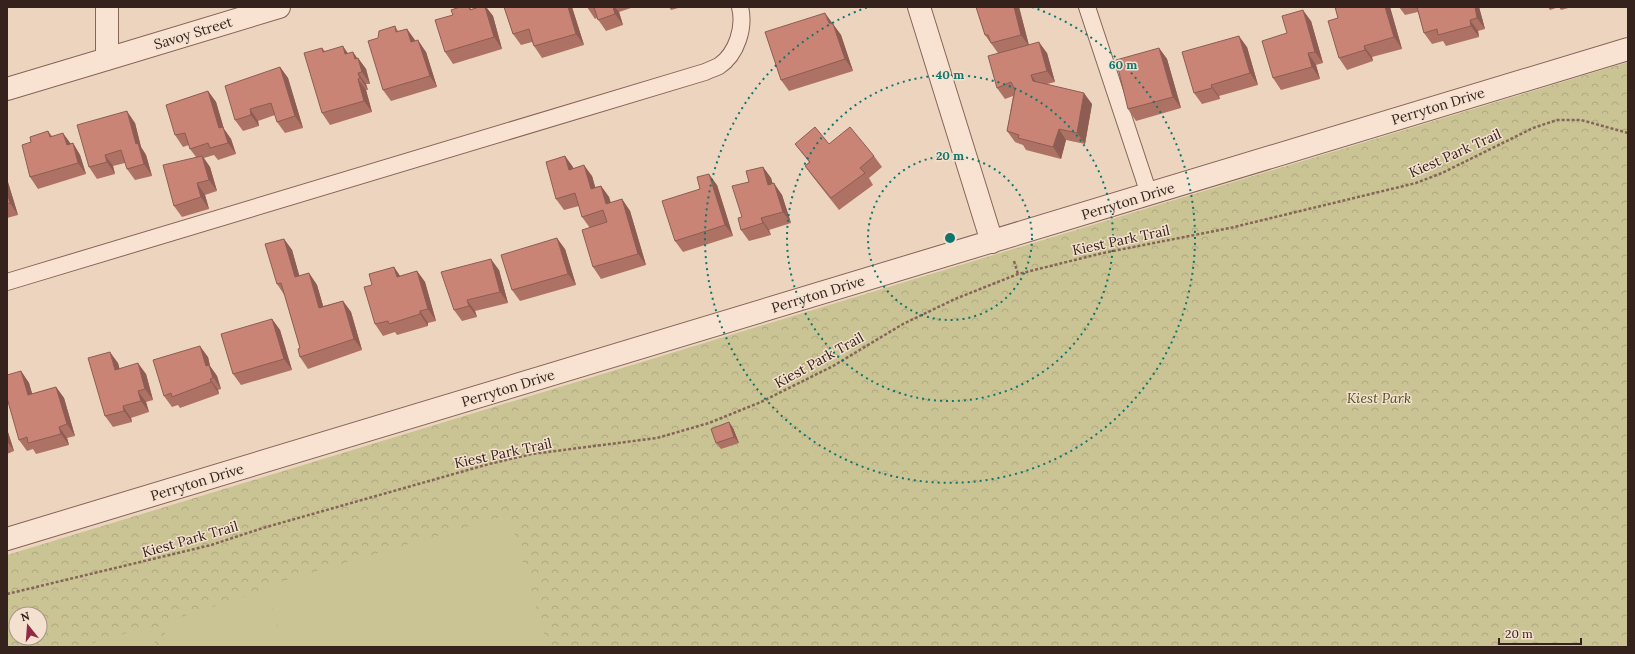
<svg xmlns="http://www.w3.org/2000/svg" width="1635" height="654" font-family="Lora,serif">
<style>
.forest{fill:url(#forest-crowns);fill-rule:evenodd}
.pitch{fill:#cac394}
.lines{fill:none;stroke-linecap:round;stroke-linejoin:round}
.lane-casing{stroke:#856558;stroke-width:18}
.street-casing{stroke:#856558;stroke-width:24}
.path{stroke:#856558;stroke-width:2.5;stroke-dasharray:3 2;stroke-linecap:butt}
.lane{stroke:#f8e3d2;stroke-width:16}
.street{stroke:#f8e3d2;stroke-width:22}
.wall{fill:#ae7265}
.shaded-wall{fill:#8d5c53}
.building{fill:#ca8476;stroke:#8d5c53}
.ring{fill:none;stroke:#0f766e;stroke-width:2;stroke-dasharray:2 4}
.labels{text-anchor:middle;dominant-baseline:central;stroke-width:3;stroke-linejoin:round;paint-order:stroke}
.street-label{font-size:14px;fill:#35221c;stroke:#f4e0ce}
.park-label{font-size:14px;font-style:italic;fill:#515123;stroke:#f4e0ce}
.centre{fill:#0f766e;stroke:#f4e0ce;stroke-width:2}
.ring-label{font-size:12px;text-anchor:middle;font-weight:bold;fill:#0f766e;stroke:#f4e0ce;stroke-width:3;stroke-linejoin:round;paint-order:stroke}
</style>
<defs>
<pattern id="forest-crowns" width="20" height="18" patternUnits="userSpaceOnUse"><rect width="20" height="18" fill="#cac394"/><path d="M2 6a3 3 0 1 1 6 0M12 15a3 3 0 1 1 6 0" fill="none" stroke="#aea77f"/></pattern>
</defs>
<rect width="100%" height="100%" fill="#edd4bf"/>
<path class="forest" d="M1628 62V647H7V555ZM16 614H40V638H16Z"/>
<path class="pitch" d="M509 515 548 647H169L162 623 266 590 283 645 266 586Z
M150 626 156 647H80Z"/>
<g class="lines">
<defs>
<path id="lane" d="M1087 7 1149 194
M7 282 705 72C709 70 715 68 719 66 737 54 745 27 740 7"/>
<path id="street" d="M919 7 992 242
M107 59 279 7
M7 89 107 59V7
M7 539 1628 49"/>
</defs>
<use href="#lane" class="lane-casing"/>
<use href="#street" class="street-casing"/>
<path class="path" d="M1014 261 1018 274
M7 594 211 545 263 528 489 464 532 454 657 438 709 423 761 402 833 366 903 324 955 299 1018 274 1103 253 1230 228 1416 183 1442 173 1533 128 1557 120H1581L1628 133"/>
<use href="#lane" class="lane"/>
<use href="#street" class="street"/>
</g>
<path class="wall" d="M470 7 471 9 479 7H486L493 16 502 49 453 64 445 52 453 15Z
M504 7H572L584 45 542 58 534 46 532 42 521 45 513 34Z
M587 7H634L619 12 623 25 606 31 597 18 595 19Z
M669 7H682L671 10Z
M976 7H1019L1029 45 1047 53 1055 82 1047 84 1092 104 1085 144 1066 140 1061 159 1026 150 1023 145 1015 142 1007 131 1013 96 1005 99 997 88 998 53 985 35Z
M1335 7H1390L1402 49 1372 57 1373 61 1347 70 1339 58 1338 18Z
M1399 7H1479L1485 29 1478 31 1479 37 1446 46 1443 41 1432 44 1424 33 1418 12 1405 15Z
M1548 7H1572L1561 10 1559 7 1550 10Z
M1311 21 1323 63 1316 65 1320 79 1281 90 1273 78Z
M833 24 841 35 853 71 789 91 781 80Z
M395 26 398 31 407 29 415 41 426 52 437 87 391 101 383 90Z
M1247 47 1258 85 1219 96 1220 99 1202 104 1194 93Z
M322 48 325 51 348 54 353 52 357 58H358L366 69 370 84H366L368 90H366L372 112 330 125 322 113Z
M1159 48 1167 59 1181 108 1136 121 1128 109Z
M280 67 288 78 303 128 285 133 277 122 275 115 258 121 259 126 243 131 235 120Z
M208 91 216 102 224 129 231 139 236 154 218 160 214 155 204 158 210 167 217 191 205 195 209 209 182 217 174 206 196 157 190 149 189 145 183 147 175 135Z
M135 123 141 147 146 155 152 176 135 180 127 169 125 163 113 166 115 174 97 179 89 167Z
M48 131 52 136 71 144 73 143 80 155 86 174 38 189 30 177 31 142Z
M795 144H829L874 156 882 167 869 178 873 185 839 210 813 177 805 166 809 162Z
M565 156 573 168 592 176 595 187 601 186 609 197 611 203 622 199 630 211 646 265 601 279 593 267 590 228 582 217 579 206 564 210 556 199Z
M763 167 771 178 773 184 782 195 791 223 769 230 771 235 749 241 741 230 742 217 749 182Z
M7 179 18 215 7 218Z
M717 185 733 236 683 252 675 241 700 189Z
M284 239 292 250 299 276 309 273 317 285 323 306 343 301 351 312 362 350 308 369 300 357V348L285 296 277 284Z
M565 249 576 285 520 301 512 290Z
M394 267 400 276 417 271 425 282 436 321 428 323V326L397 335 395 332 383 336 375 324 372 285Z
M499 270 508 303 475 311 477 317 462 321 454 310Z
M272 319 280 330 292 370 241 385 233 374Z
M208 357 210 366 217 376 221 389 218 390 219 394 180 408 178 405 172 407 164 396Z
M118 363 119 369 146 374 153 400 146 402 149 412 131 418 132 422 113 427 105 416Z
M21 371 29 383 32 394 56 387 64 398 75 436 67 438 69 445 36 454 33 449 27 451 19 440Z
M729 422 733 428 739 443 721 449 716 443Z
M7 429 14 451 7 454Z"/>
<path class="shaded-wall" d="M485 7H486L493 16 502 49 494 37Z
M568 7H572L584 45 576 34Z
M613 7H615L619 12 623 25 615 14Z
M1014 7H1019L1029 46 1021 35Z
M1385 7H1390L1402 49 1394 37Z
M1475 7H1479L1485 29 1477 18Z
M1303 10 1311 21 1323 63 1315 52Z
M825 13 833 24 829 23Z
M1470 20 1478 31 1479 37 1471 26Z
M833 24 841 35 853 71 845 59Z
M407 29 415 40 419 53 411 42Z
M1239 36 1247 47 1258 85 1250 73Z
M418 40 426 52 437 87 430 76Z
M1039 42 1047 53 1055 82 1047 71Z
M343 46 351 58 345 54Z
M1364 46 1372 57 1373 61 1365 50Z
M1159 48 1167 59 1181 108 1173 97Z
M353 52 359 61 358 58 366 69 370 84 362 72 355 59Z
M1308 53 1316 65 1320 79 1312 67Z
M280 67 288 78 303 128 295 116Z
M358 73 366 84 368 90 360 78Z
M1031 75 1039 86 1033 81Z
M358 79 366 90 372 112 364 101Z
M1211 85 1219 96 1220 99 1212 88Z
M208 91 216 102 224 129 231 139 236 154 228 143 219 128Z
M1084 93 1092 104 1085 144 1077 133Z
M250 109 258 121 259 126 251 115Z
M127 111 135 123 141 147 146 155 152 176 144 164 136 144Z
M1059 129 1066 140 1061 159 1053 147Z
M63 133 71 144 67 145Z
M73 143 80 155 86 174 78 163Z
M105 155 113 166 115 174 107 162Z
M202 156 210 167 217 191 209 180Z
M565 156 573 167 577 181 569 170Z
M584 165 592 176 599 200 591 189Z
M763 167 771 178 776 197 768 185Z
M709 174 717 185 733 236 725 225Z
M7 179 18 215 10 203 7 192Z
M197 183 205 195 209 209 201 197Z
M774 183 782 195 791 223 783 212Z
M601 186 609 197 614 215 606 204Z
M622 199 630 211 646 265 638 254Z
M761 218 769 230 771 235 763 223Z
M557 238 565 249 576 285 568 274Z
M284 239 292 250 303 288 295 277Z
M491 259 499 270 508 303 500 292Z
M394 267 402 279 397 277Z
M417 271 425 282 436 321 428 309Z
M309 273 317 285 327 319 319 308Z
M467 300 475 311 477 317 469 306Z
M343 301 351 312 362 350 354 339Z
M420 311 428 323V326L420 314Z
M272 319 280 330 292 370 284 359Z
M200 346 208 357 210 366 217 376 221 389 206 366Z
M110 352 118 363 123 381 115 370Z
M138 363 146 374 153 400 145 389Z
M21 371 29 383 36 406 28 395Z
M210 379 218 390 219 394 211 382Z
M56 387 64 398 75 436 67 424Z
M138 391 146 402 149 412 141 401Z
M123 406 131 418 132 422 124 411Z
M729 422 733 428 739 443 734 437Z
M59 427 67 438 69 445 61 434Z
M7 429 14 451 7 441Z"/>
<path class="building" d="M460 7H469L470 10 479 7H485L494 37 445 52 435 20 453 15 451 10Z
M504 7H568L576 34 534 46 529 29 513 34Z
M594 7H613L615 14 598 20Z
M976 7H1014L1021 35 991 43 988 35H985Z
M1335 7H1385L1394 37 1364 46 1365 50 1339 58 1328 21 1338 18Z
M1417 7H1475L1477 18 1470 20 1471 26 1438 35 1437 29 1424 33Z
M1303 10 1315 52 1308 53 1312 67 1273 78 1262 41 1287 33 1282 16Z
M825 13 829 23 833 24 845 59 781 80 765 32Z
M395 26 396 32 407 29 411 42 418 40 430 76 383 90 368 41 378 38 379 31Z
M1239 36 1250 73 1211 85 1212 88 1194 93 1182 52Z
M1039 42 1047 71 1031 75 1033 81 1084 93 1077 133 1059 129 1053 147 1018 138 1019 135 1007 131 1015 90 1011 82 997 88 988 56Z
M343 46 345 54 353 52 355 59 358 58 362 72 358 73 360 78 358 79 364 101 322 113 304 53 322 48 323 52Z
M1159 48 1173 97 1128 109 1116 60Z
M280 67 295 116 277 122 271 103 250 109 251 115 235 120 225 86Z
M208 91 219 128 223 127 228 143 210 148 208 143 190 149 185 133 175 135 166 105Z
M127 111 136 144 138 143 144 164 127 169 121 150 105 155 107 162 89 167 77 125Z
M815 127 829 144 850 127 874 156 860 168 865 173 831 198 805 166 810 162 795 144Z
M48 131 50 137 63 133 67 145 73 143 78 163 30 177 22 145 31 142 30 137Z
M202 156 209 180 197 183 201 197 174 206 163 165Z
M565 156 569 170 584 165 591 189 601 186 606 204 622 199 638 254 593 267 582 230 607 222 603 210 582 217 575 193 556 199 546 162Z
M763 167 768 185 774 183 783 212 761 218 763 223 741 230 738 218 742 217 732 186 749 182 746 171Z
M709 174 725 225 675 241 662 201 700 189 697 177Z
M7 192 10 203 7 204Z
M557 238 568 274 512 290 501 255Z
M284 239 295 277 309 273 319 308 343 301 354 339 300 357 298 349 300 348 281 283 277 284 265 244Z
M491 259 500 292 467 300 469 306 454 310 441 272Z
M394 267 397 277 417 271 428 309 420 311V314L389 324 388 321 375 324 364 287 372 285 369 274Z
M272 319 284 359 233 374 221 334Z
M200 346 206 366 209 365 213 378 210 379 211 382 172 397 171 393 164 396 153 360Z
M110 352 115 370 138 363 145 389 138 391 141 401 123 406 124 411 105 416 88 358Z
M21 371 28 395 56 387 67 424 59 427 61 434 28 443 27 437 19 440 7 398V375Z
M729 422 734 437 716 443 711 429Z"/>
<g class="ring">
<circle cx="950" cy="238" r="82"/>
<circle cx="950" cy="238" r="163"/>
<path d="M1032 7A245 245 0 1 1 868 7"/>
</g>
<g class="labels">
<g class="street-label">
<text transform="translate(193 33) rotate(-17)">Savoy Street</text>
<text transform="translate(1438 106) rotate(-17)">Perryton Drive</text>
<text transform="translate(1455 153) rotate(-24)">Kiest Park Trail</text>
<text transform="translate(1128 201) rotate(-17)">Perryton Drive</text>
<text transform="translate(1121 240) rotate(-12)">Kiest Park Trail</text>
<text transform="translate(818 294) rotate(-17)">Perryton Drive</text>
<text transform="translate(819 360) rotate(-29)">Kiest Park Trail</text>
<text transform="translate(508 388) rotate(-17)">Perryton Drive</text>
<text transform="translate(503 453) rotate(-12)">Kiest Park Trail</text>
<text transform="translate(197 482) rotate(-17)">Perryton Drive</text>
<text transform="translate(190 539) rotate(-16)">Kiest Park Trail</text>
</g>
<g class="park-label">
<text x="1379" y="398">Kiest Park</text>
</g>
</g>
<circle cx="950" cy="238" r="6" class="centre"/>
<g class="ring-label">
<text x="1123" y="69">60 m</text>
<text x="950" y="79">40 m</text>
<text x="950" y="160">20 m</text>
</g>
<rect width="1635" height="654" fill="none" stroke="#35221c" stroke-width="16"/>
<g transform="translate(28 626) rotate(343)"><circle r="19" fill="#f4e0ce" stroke="#a89487"/>
<path d="M0-3L7 15L0 10L-7 15Z" fill="#932944"/>
<text y="-6" font-size="11" font-weight="bold" text-anchor="middle" fill="#35221c">N</text>
</g>
<path d="M1499 638v6h82v-6" fill="none" stroke="#35221c" stroke-width="2"/>
<text x="1505" y="638" font-size="12" fill="#35221c" stroke="#f4e0ce" stroke-width="3" paint-order="stroke">20 m</text>
</svg>
